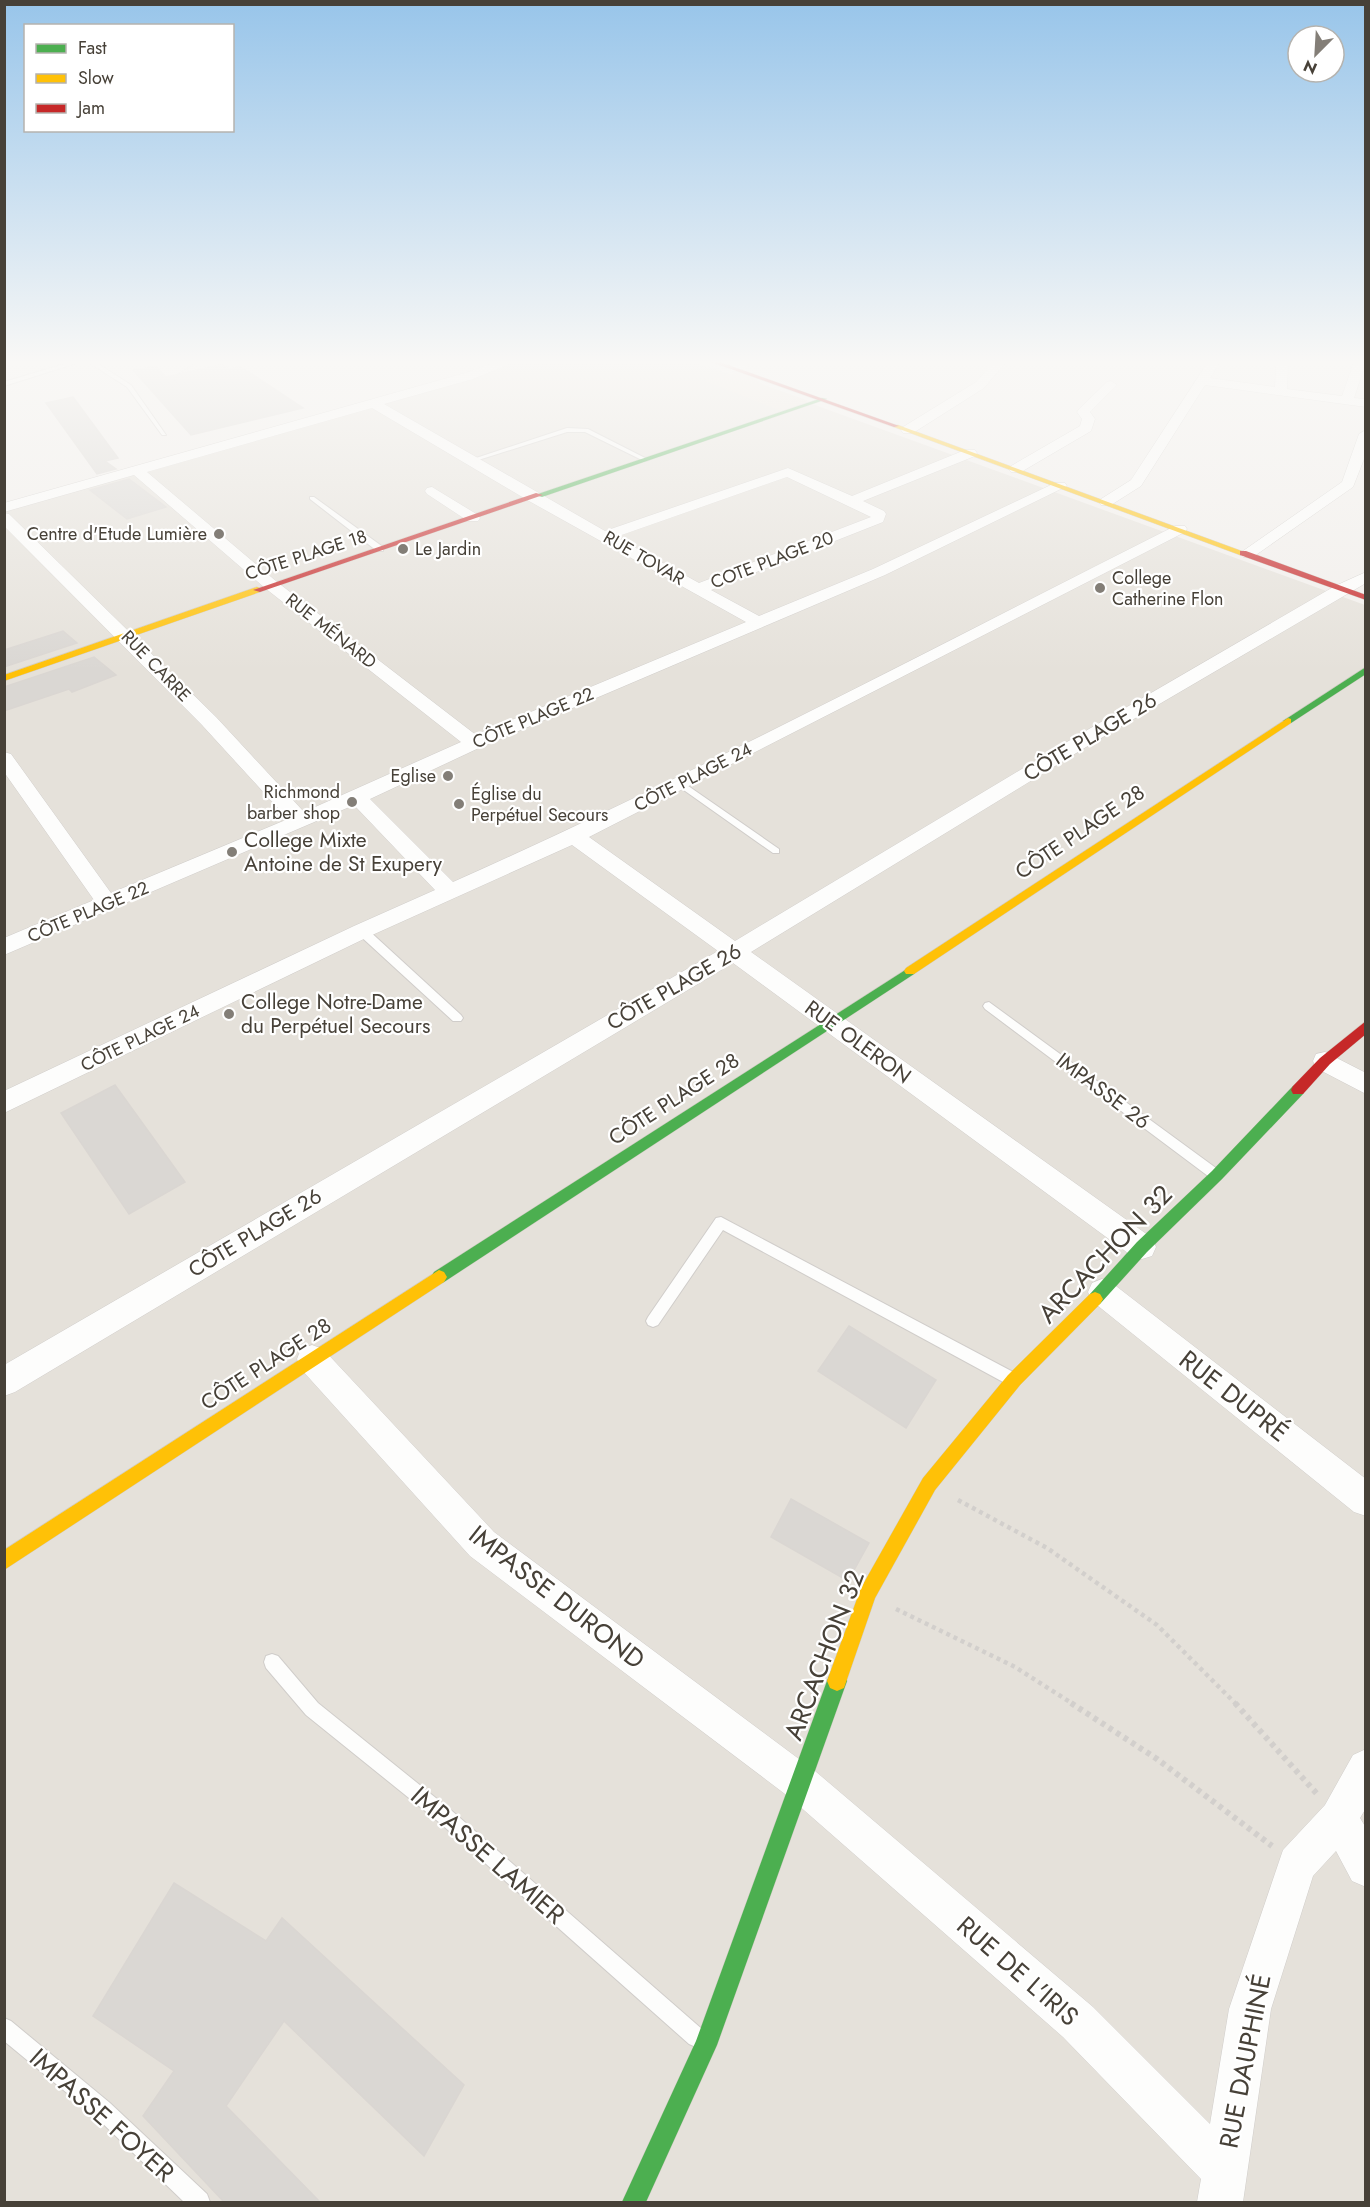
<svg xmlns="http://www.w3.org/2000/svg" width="1370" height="2207" font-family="Jost,sans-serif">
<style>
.residential{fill:#e5e1da}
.commercial{fill:#ece3d9}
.building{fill:#dad7d3;stroke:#dad6d2;stroke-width:1.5}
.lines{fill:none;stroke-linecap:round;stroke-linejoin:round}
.lane-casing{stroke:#d0cdca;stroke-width:2}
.street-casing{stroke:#d0cdca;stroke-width:1}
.fast-casing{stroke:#d0ccc3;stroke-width:1}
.slow-casing{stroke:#d0ccc3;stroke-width:1}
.jam-casing{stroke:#d0ccc3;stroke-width:1}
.path-far2{stroke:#d2cfcc;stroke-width:2;stroke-dasharray:1.5 1.5;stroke-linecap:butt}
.path-far1{stroke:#d2cfcc;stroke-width:4.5;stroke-dasharray:4 4;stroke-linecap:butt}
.path{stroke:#d2cfcc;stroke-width:6;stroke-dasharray:4.5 4.5;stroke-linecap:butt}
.lane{fill:#fdfdfc;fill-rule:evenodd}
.street{fill:#fdfdfc;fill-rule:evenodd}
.fast{fill:#4caf50;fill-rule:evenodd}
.slow{fill:#ffc107;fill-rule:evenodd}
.jam{fill:#c62828;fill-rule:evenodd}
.poi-dot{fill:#837e77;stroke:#fff;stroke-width:2}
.labels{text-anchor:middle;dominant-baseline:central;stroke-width:4.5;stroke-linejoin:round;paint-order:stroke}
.far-poi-label{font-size:18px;fill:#474138;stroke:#fff;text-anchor:end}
.far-street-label{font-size:18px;fill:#474138;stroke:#fff}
.street-label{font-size:21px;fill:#474138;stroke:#fff}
.poi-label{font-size:21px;fill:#474138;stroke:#fff;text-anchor:start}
.near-street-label{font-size:26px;fill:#474138;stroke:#fff}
</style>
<rect width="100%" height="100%" fill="#f2efec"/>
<path class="residential" d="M516 362H690L716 369 1365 605V2202H5V508L475 377Z"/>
<path class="commercial" d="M743 371 764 385 809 401 781 411 705 381Z"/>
<path class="building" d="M222 364 230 369 240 366 303 408 191 435 133 370 156 366 166 377Z
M73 397 118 458 105 461 116 469 97 474 46 403Z
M129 479 166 507 127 519 90 490Z
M63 631 77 643 4 667V650Z
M94 657 116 675 72 692 69 689 4 711V687Z
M115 1085 185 1182 129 1214 61 1113Z
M849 1326 936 1380 906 1428 818 1371Z
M791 1499 869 1543 848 1581 771 1537Z
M174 1883 266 1941 282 1918 464 2085 424 2156 284 2021 226 2106 320 2202H224L143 2116 174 2071 93 2016Z"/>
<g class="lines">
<defs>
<path id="lane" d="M71 362H80L4 386V382Z
M88 362H95L131 385 166 435H162L127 387Z
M567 428 588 429 649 460 644 461 585 432H567L472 462 467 461Z
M310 497H314L383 547V551H377L310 499Z
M681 781 779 849V853H773L678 786 676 784Z
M362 927 366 928 461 1015 463 1018 461 1021H453L358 934 357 931 358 928Z
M989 1002 1220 1171 1222 1175 1220 1179 1216 1180 1212 1179 985 1009 983 1006 985 1003Z
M721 1217 1015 1373 1017 1378 1015 1383 1010 1385 1005 1383 723 1230 658 1325 653 1327 648 1325 646 1321 648 1317 716 1218Z
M272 1654 278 1656 318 1703 452 1811 703 2030 706 2037 703 2044 696 2047 689 2044 440 1823 306 1715 266 1668 264 1662 266 1656Z
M4 2018 11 2021 110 2103 207 2194 210 2202H184L96 2117 4 2041Z"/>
<path id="street" d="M497 362H514L473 379 384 404 605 531 788 468 852 496 965 450H975L977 453 975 456 863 501 884 511 886 514 883 522 711 590 759 616 873 569 1055 483H1065L1067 486 885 575 481 747 370 799 453 882C698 773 935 647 1175 526H1185L1187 529 1185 532 589 837 735 941 1077 736 1335 586 1366 572V583L1091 744 751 952 1152 1238 1156 1247 1152 1256 1142 1259 1132 1256 733 963 15 1392 4 1396V1365L718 951 572 845 370 936 4 1113V1091L354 926 435 890 354 805 4 955V938L94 900 4 772V752L11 754 111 893 288 819 202 725 4 526V513L9 514 216 717 304 812 461 742 265 588 134 475 4 512V503L465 373ZM372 408 529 501 746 622 476 735 277 582 147 472ZM787 477 871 517 699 583 616 537Z
M737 362H751L740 371H732L730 368Z
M994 362H1006L984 388 913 433H903L901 430 903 427 976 382Z
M1208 362H1220L1210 378 1275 387 1276 367 1279 362H1291L1288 367 1287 389 1342 396 1354 362H1366L1354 398 1366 399V407L1205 385 1141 486 1111 505H1101L1099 502 1101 499 1131 480Z
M1111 381 1117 385 1090 412 1095 419 1091 431 1021 472H1011L1009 469 1011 466 1080 426 1082 419 1077 412 1079 409 1107 382Z
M1366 430V454L1353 487 1253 557H1243L1240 554 1243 551 1342 482 1359 434Z
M432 487 478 515 480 518 478 521H468L427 494 425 491 427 488Z
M1325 1052 1366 1073V1094L1316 1068 1313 1061 1316 1054Z
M1102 1279 1112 1283 1366 1479V1516L1354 1512 1092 1301 1088 1292 1092 1283Z
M312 1345 323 1349 494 1532 815 1771 1093 2007 1210 2124 1229 2009 1283 1850 1325 1805 1353 1755 1366 1749V1808L1360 1818 1366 1828V1887L1352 1881 1336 1851 1313 1876 1271 2009 1243 2202H1197L1201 2179 1063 2037 789 1797 470 1556 301 1369 297 1359 301 1349Z"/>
<path id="fast" d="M822 398 827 399 542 497 535 495Z
M1366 667V674L1291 723 1283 721Z
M910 967 914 968 916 971 914 974 444 1282 439 1284 434 1282 431 1277 434 1272Z
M1298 1085 1303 1086 1305 1090 1303 1094 1222 1179 1147 1252 1100 1304 1095 1306 1090 1304 1087 1299 1090 1294 1137 1242 1212 1171 1293 1086Z
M837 1671 844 1674 847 1681 717 2045 646 2202H622L696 2041 827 1681 830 1674Z"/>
<path id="slow" d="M894 425H898L1247 553 1240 555 894 427Z
M257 587 260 588V592L4 681V675Z
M1288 718 1291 719V723L914 974H906L904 971 906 968Z
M439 1270 444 1272 447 1277 444 1282 4 1570V1550Z
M1095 1292 1100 1294 1103 1299 1100 1304 1020 1385 935 1490 875 1598 844 1688 837 1691 830 1688 827 1681 861 1588 923 1478 1008 1375 1090 1294Z"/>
<path id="jam" d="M711 362H720L899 426 894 427Z
M536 493 543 495 260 592 253 590Z
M1240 551H1246L1366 595V600L1240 555Z
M1366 1021V1034L1330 1064 1303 1094H1293L1291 1090 1293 1086 1320 1058Z"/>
</defs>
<use href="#lane" class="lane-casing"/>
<use href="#street" class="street-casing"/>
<use href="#fast" class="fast-casing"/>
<use href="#slow" class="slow-casing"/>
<use href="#jam" class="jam-casing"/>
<path class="path-far2" d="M175 381 177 375 197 362"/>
<path class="path-far1" d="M958 1500 1047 1548 1157 1625 1236 1704
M896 1609 1015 1667 1073 1704"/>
<path class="path" d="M1071 1703 1157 1759 1272 1846
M1235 1703 1318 1795"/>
<use href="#lane" class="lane"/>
<use href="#street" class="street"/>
<use href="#fast" class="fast"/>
<use href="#slow" class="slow"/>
<use href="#jam" class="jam"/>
</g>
<linearGradient id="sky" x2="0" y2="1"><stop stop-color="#98c5ea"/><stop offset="0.54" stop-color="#f9f8f6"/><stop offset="1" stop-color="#f9f8f6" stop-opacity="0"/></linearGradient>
<rect width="1370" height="671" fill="url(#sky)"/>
<g class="poi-dot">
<circle cx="219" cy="534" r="6"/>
<circle cx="403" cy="549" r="6"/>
<circle cx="1100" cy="588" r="6"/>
<circle cx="448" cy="776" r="6"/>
<circle cx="352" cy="802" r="6"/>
<circle cx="459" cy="804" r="6"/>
<circle cx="232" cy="852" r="6"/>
<circle cx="229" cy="1014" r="6"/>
</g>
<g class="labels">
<g class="far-poi-label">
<text x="207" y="534">Centre d'Etude Lumière</text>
<text x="415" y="549" text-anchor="start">Le Jardin</text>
<text x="1112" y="578" text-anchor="start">College<tspan x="1112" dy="21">Catherine Flon</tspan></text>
<text x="436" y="776">Eglise</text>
<text x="340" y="792">Richmond<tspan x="340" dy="21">barber shop</tspan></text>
<text x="471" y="794" text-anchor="start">Église du<tspan x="471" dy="21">Perpétuel Secours</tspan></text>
</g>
<g class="far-street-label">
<text transform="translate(306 555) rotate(-18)">CÔTE PLAGE 18</text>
<text transform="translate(644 558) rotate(30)">RUE TOVAR</text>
<text transform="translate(772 560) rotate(-21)">COTE PLAGE 20</text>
<text transform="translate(331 631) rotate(38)">RUE MÉNARD</text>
<text transform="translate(156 666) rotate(46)">RUE CARRE</text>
<text transform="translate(533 718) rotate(-23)">CÔTE PLAGE 22</text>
<text transform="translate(693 777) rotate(-27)">CÔTE PLAGE 24</text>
<text transform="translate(88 912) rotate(-23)">CÔTE PLAGE 22</text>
<text transform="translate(140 1038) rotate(-26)">CÔTE PLAGE 24</text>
</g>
<g class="street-label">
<text transform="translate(1090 737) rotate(-31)">CÔTE PLAGE 26</text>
<text transform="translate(1080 832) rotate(-34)">CÔTE PLAGE 28</text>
<text transform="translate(674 987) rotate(-30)">CÔTE PLAGE 26</text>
<text transform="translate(858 1042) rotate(36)">RUE OLERON</text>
<text transform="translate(1103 1091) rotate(37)">IMPASSE 26</text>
<text transform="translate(674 1099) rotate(-33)">CÔTE PLAGE 28</text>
<text transform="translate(255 1233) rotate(-31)">CÔTE PLAGE 26</text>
<text transform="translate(266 1364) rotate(-33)">CÔTE PLAGE 28</text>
</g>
<g class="poi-label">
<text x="244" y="840">College Mixte<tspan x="244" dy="24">Antoine de St Exupery</tspan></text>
<text x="241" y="1002">College Notre-Dame<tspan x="241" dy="24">du Perpétuel Secours</tspan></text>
</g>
<g class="near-street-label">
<text transform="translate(1105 1254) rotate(-46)">ARCACHON 32</text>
<text transform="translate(1234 1396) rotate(38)">RUE DUPRÉ</text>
<text transform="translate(557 1597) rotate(38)">IMPASSE DUROND</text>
<text transform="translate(824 1655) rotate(-69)">ARCACHON 32</text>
<text transform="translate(488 1855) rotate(41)">IMPASSE LAMIER</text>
<text transform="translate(1018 1971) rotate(41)">RUE DE L'IRIS</text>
<text transform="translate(1245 2061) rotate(-79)">RUE DAUPHINÉ</text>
<text transform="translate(102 2115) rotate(42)">IMPASSE FOYER</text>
</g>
</g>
<rect width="1370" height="2207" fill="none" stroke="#474138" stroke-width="12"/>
<rect x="24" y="24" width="210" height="108" fill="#ffffff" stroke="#b5b3af" stroke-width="1.5"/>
<rect x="36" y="44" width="30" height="9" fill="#4caf50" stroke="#b5b3af" stroke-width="1.5"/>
<text x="78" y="54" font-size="18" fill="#474138">Fast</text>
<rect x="36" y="74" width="30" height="9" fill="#ffc107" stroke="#b5b3af" stroke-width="1.5"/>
<text x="78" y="84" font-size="18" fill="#474138">Slow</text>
<rect x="36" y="104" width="30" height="9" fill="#c62828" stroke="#b5b3af" stroke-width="1.5"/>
<text x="78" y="114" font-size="18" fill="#474138">Jam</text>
<g transform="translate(1316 54) rotate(204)"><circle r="28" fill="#ffffff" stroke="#b5b3af" stroke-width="1.5"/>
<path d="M0-4.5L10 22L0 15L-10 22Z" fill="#837e77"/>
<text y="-9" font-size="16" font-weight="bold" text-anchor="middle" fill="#474138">N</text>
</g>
</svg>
